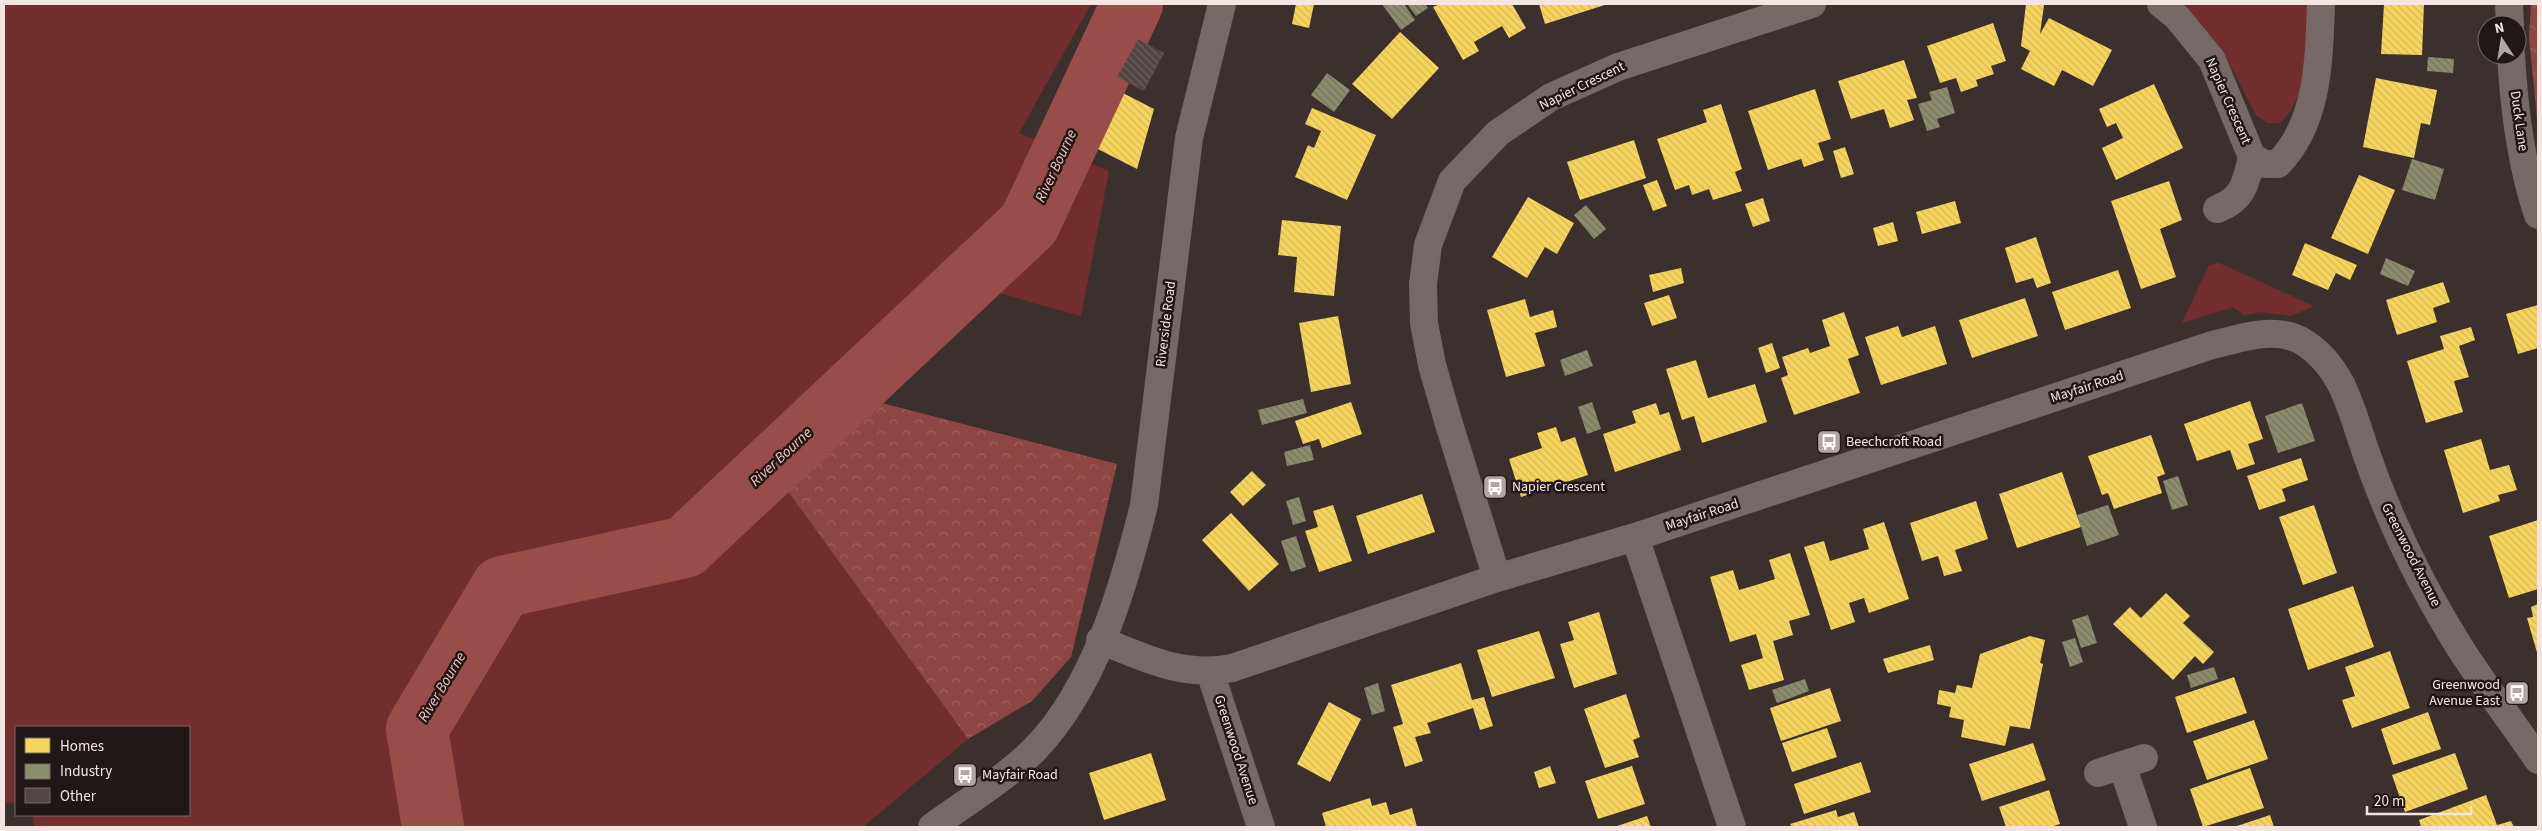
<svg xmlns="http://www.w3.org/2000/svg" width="2542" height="831" font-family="'Source Sans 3',sans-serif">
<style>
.grass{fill:#722e2e}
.forest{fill:url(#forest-crowns)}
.homes{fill:url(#homes-back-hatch)}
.industry{fill:url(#industry-back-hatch)}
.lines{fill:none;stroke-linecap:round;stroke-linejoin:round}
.river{stroke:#994d4a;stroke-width:62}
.building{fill:url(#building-back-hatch)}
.minor{stroke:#756867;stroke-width:28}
.labels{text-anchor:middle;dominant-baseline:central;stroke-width:5;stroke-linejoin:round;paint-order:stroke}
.street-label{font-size:14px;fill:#f3e4e2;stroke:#211716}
.poi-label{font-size:14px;fill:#f3e4e2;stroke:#211716;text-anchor:start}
.water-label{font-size:15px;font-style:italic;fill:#f6c5c1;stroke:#211716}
</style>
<defs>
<pattern id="forest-crowns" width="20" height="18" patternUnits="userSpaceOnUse" patternTransform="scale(1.25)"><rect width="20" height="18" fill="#8e4644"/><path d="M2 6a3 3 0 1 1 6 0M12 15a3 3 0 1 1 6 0" fill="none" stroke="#9e615f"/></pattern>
<pattern id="homes-back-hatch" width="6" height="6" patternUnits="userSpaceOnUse" patternTransform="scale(1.25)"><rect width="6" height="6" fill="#f6d55c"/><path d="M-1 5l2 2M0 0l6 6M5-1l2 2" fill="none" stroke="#d3b857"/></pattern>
<pattern id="industry-back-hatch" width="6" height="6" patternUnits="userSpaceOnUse" patternTransform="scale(1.25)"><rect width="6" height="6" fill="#8c8c6e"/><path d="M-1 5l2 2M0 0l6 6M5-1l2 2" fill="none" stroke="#75735f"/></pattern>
<pattern id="building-back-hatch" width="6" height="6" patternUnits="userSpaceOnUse" patternTransform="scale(1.25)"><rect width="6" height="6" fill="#524645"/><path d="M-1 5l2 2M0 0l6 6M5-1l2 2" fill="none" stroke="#6b6160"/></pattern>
</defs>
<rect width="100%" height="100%" fill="#3c302f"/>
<path class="grass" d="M4 4H1091L1019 133 1109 171 1081 316 991 291 784 486 968 739 863 827H34L33 815H189V727H16V802L4 803Z
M2185 4H2308C2309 42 2310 96 2280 123H2267L2256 115 2226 57Z
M2219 263 2314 306 2291 316 2261 312 2244 315 2233 307 2182 323 2209 265Z"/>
<path class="forest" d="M2531 4H2538V128L2529 38Z
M874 401 1117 464 1071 657 1032 701 968 739 784 486Z"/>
<path class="homes" d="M1296 4H1314L1309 28 1292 24Z
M1440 4H1512L1526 28 1509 38 1502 26 1474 42 1479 51 1463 60 1433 7Z
M1539 4H1608L1545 24Z
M2026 4 2044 5 2040 34 2049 18 2112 50 2093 86 2062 70 2054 86 2021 69 2030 51 2021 46Z
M2384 4H2424L2422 55 2381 54Z
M1993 23 2006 61 1991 66 1994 74 1976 80 1978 86 1961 92 1956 78 1940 83 1927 46Z
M1400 32 1439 68 1392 119 1352 84Z
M1904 60 1917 98 1907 100 1914 120 1890 128 1884 109 1851 119 1838 81Z
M2376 78 2437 90 2430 125 2421 123 2414 158 2363 147Z
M2154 84 2183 148 2116 180 2102 148 2123 138 2116 123 2107 127 2099 109Z
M1815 89 1831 139 1818 143 1824 160 1804 167 1801 159 1768 170 1748 111Z
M1119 91 1154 109 1137 169 1092 146Z
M1721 104 1742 169 1735 172 1742 191 1713 200 1709 189 1692 195 1689 185 1675 190 1657 139 1707 122 1703 110Z
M1312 108 1376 135 1347 200 1295 177 1308 145 1314 148 1321 131 1305 124Z
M1634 140 1646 178 1580 200 1567 162Z
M1845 147 1854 174 1841 178 1833 151Z
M2359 175 2395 190 2368 254 2331 238Z
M1657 180 1667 206 1653 211 1643 185Z
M2169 181 2182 220 2160 229 2176 277 2141 289 2111 201Z
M1528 197 1574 223 1557 254 1545 247 1527 278 1492 257Z
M1763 198 1770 221 1753 227 1745 204Z
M1955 201 1961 223 1922 234 1916 212Z
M1282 220 1341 226 1334 296 1294 292 1297 257 1278 255Z
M1893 222 1898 241 1878 246 1873 228Z
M2036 237 2051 283 2037 288 2033 278 2016 283 2005 248Z
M2305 243 2357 265 2350 280 2336 273 2328 290 2292 275Z
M1681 268 1684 283 1653 292 1649 275Z
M2118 270 2131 308 2065 330 2052 292Z
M2443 282 2450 302 2433 308 2437 322 2397 335 2386 300Z
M1669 295 1677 318 1652 326 1644 303Z
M2025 298 2038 336 1972 358 1959 320Z
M1525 299 1530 317 1553 310 1557 327 1535 333 1545 366 1506 377 1487 310Z
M2538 305V348L2518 354 2506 314Z
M1844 312 1859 355 1848 359 1860 393 1794 415 1781 378 1788 375 1782 357 1808 348 1810 353 1830 346 1822 320Z
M1338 316 1351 384 1311 392 1299 323Z
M1898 326 1902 337 1935 326 1947 364 1881 385 1865 337Z
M2471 327 2475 340 2459 346 2469 377 2454 381 2463 412 2426 423 2407 361 2444 349 2440 336Z
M1772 343 1780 368 1766 373 1758 348Z
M1696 360 1708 398 1755 384 1767 422 1702 443 1694 416 1682 420 1666 369Z
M2250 401 2263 439 2248 444 2255 464 2237 470 2230 450 2197 461 2184 424Z
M1351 402 1362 434 1322 448 1319 439 1303 444 1295 421Z
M1656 403 1660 415 1669 412 1681 450 1615 472 1603 434 1636 423 1632 411Z
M1556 427 1561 442 1575 437 1588 475 1521 497 1509 459 1542 448 1537 433Z
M2151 435 2165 474 2157 477 2162 493 2114 509 2108 493 2102 495 2088 456Z
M2481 439 2490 470 2509 465 2517 490 2498 495 2500 501 2463 513 2444 450Z
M2301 458 2308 480 2282 489 2286 501 2259 510 2247 476Z
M1252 471 1266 485 1243 506 1230 492Z
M2062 472 2081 527 2017 548 1999 494Z
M1422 494 1435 532 1368 554 1356 516Z
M1976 501 1988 539 1955 550 1962 571 1944 576 1938 556 1922 561 1910 523Z
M1333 505 1352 561 1319 572 1305 531 1318 527 1313 511Z
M2314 505 2337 573 2303 585 2279 517Z
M1231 513 1279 564 1249 591 1202 540Z
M2538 520V589L2509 598 2489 536Z
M1884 522 1909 599 1869 613 1864 598 1849 603 1855 622 1831 630 1804 547 1824 541 1830 561 1869 549 1863 529Z
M1790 553 1810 615 1789 621 1793 635 1773 641 1784 680 1749 690 1741 665 1763 658 1756 634 1730 642 1710 577 1733 570 1739 590 1756 585 1775 579 1769 560Z
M2353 586 2374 647 2308 670 2288 609Z
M2166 593 2190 616 2183 623 2214 652 2203 664 2195 656 2173 680 2113 624 2130 607 2141 618Z
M2538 604V656L2527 618 2533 617 2531 607Z
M1599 612 1617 674 1574 688 1560 644 1574 640 1568 622Z
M1539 631 1555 678 1492 697 1477 650Z
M2030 636 2045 640 2040 663 2043 664 2030 729 2010 726 2005 746 1961 737 1964 720 1949 717 1951 707 1937 704 1939 690 1955 693 1957 685 1972 688 1980 654Z
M1930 645 1934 660 1888 673 1883 659Z
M2390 651 2410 708 2352 728 2342 700 2355 696 2345 667Z
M1461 663 1472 700 1484 697 1493 726 1480 730 1473 708 1427 723 1431 733 1415 737 1423 761 1405 767 1393 727 1403 724 1391 685Z
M2234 677 2247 713 2187 733 2175 697Z
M1830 688 1841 721 1781 741 1770 708Z
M1626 694 1640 737 1633 740 1639 757 1605 768 1584 709Z
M1329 702 1361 719 1330 782 1297 764Z
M2428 712 2441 749 2393 765 2381 729Z
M2254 720 2268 759 2207 780 2193 741Z
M1827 728 1837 757 1792 772 1782 743Z
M2033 743 2046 780 1982 801 1969 764Z
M1151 753 1166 800 1104 820 1089 773Z
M2455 753 2468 789 2405 812 2392 775Z
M1861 762 1871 792 1804 814 1794 784Z
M1550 766 1556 783 1539 788 1534 772Z
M1632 766 1645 804 1598 819 1585 781Z
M2250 768 2264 808 2203 827 2190 789Z
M2049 790 2060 824 2051 827H2006L1999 807Z
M2486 795 2497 825 2511 821 2514 827H2421L2419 820Z
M1370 798 1372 806 1386 802 1390 815 1412 808 1417 827H1326L1322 813Z
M1836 810 1838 817 1854 812 1859 827H1792L1790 824Z
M2270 815 2274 827H2234Z
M1647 816 1651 827H1614Z"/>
<path class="industry" d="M1382 4H1404L1415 20 1401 30Z
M1407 4H1425L1428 8 1416 16Z
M2428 57 2454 59 2453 73 2427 71Z
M1327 73 1350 90 1334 112 1311 95Z
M1947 87 1955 113 1937 119 1940 127 1927 131 1918 104 1932 100 1929 92Z
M2412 159 2444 169 2435 200 2402 190Z
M1586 205 1606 229 1594 239 1574 215Z
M2386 258 2415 271 2408 286 2380 274Z
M1587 350 1593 366 1565 376 1560 360Z
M1303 399 1307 413 1262 425 1258 410Z
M1592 402 1601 429 1587 434 1578 407Z
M2302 403 2315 441 2278 453 2265 416Z
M1310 445 1314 460 1287 466 1284 452Z
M2178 476 2188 505 2172 510 2163 481Z
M1299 497 1306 521 1293 525 1286 501Z
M2108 505 2119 535 2087 546 2077 515Z
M1296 536 1306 567 1291 572 1281 541Z
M2088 615 2097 643 2081 648 2072 620Z
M2075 638 2083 662 2070 667 2062 642Z
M2214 667 2218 679 2191 688 2187 675Z
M1805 679 1809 691 1777 703 1772 690Z
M1378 683 1385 711 1372 715 1364 688Z"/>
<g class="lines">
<path class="river" d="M433 827 417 729 502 587 685 547 1029 224 1132 4"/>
</g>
<path class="building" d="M1138 39 1164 53 1144 91 1117 77Z"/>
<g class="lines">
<path class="minor" d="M2161 4 2177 17 2212 60 2252 157
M2509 4 2510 25
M2511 55C2514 108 2521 165 2538 215
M2217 209C2244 199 2246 182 2252 157L2265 164H2278C2319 122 2319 59 2321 4
M1635 537 1732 827
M1497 578 1449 424 1432 365 1424 323 1423 284 1428 245 1452 181 1498 133 1551 97 1618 67 1812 4
M1100 640C1145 658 1184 678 1232 668L1497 578 1635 537 2209 346C2238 339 2277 324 2305 343 2343 368 2351 409 2365 450 2389 520 2422 588 2462 651 2486 688 2513 723 2538 760
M1210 672 1261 827
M2098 773 2122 765
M932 827C966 802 1005 779 1035 749 1095 687 1124 586 1144 505L1189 138 1222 4
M2143 827 2122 765 2144 758"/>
</g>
<defs>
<symbol id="bus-square" viewBox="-11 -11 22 22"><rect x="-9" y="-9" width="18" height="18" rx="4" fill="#b3a5a3" stroke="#211716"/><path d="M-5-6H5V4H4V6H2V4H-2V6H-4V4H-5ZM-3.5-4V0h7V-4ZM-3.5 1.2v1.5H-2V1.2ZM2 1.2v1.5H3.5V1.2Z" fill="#fff"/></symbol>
</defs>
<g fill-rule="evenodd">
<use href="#bus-square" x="1815" y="428" width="28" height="28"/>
<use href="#bus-square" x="1481" y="473" width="28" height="28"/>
<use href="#bus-square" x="2503" y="679" width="28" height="28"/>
<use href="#bus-square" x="951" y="761" width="28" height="28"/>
</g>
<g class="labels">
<g class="street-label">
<text transform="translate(1582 86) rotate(-26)">Napier Crescent</text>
<text transform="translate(2228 101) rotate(66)">Napier Crescent</text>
<text transform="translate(2519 121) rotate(82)">Duck Lane</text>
<text transform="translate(1166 324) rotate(-83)">Riverside Road</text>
<text transform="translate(2087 387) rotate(-18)">Mayfair Road</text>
<text transform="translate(1702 515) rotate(-18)">Mayfair Road</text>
<text transform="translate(2411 555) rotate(63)">Greenwood Avenue</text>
<text transform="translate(1236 750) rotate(72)">Greenwood Avenue</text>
</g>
<g class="poi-label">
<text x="1846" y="442">Beechcroft Road</text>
<text x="1512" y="487">Napier Crescent</text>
<text x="2500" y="685" text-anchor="end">Greenwood<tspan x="2500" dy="16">Avenue East</tspan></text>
<text x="982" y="775">Mayfair Road</text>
</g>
<g class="water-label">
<text transform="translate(1056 166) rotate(-65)">River Bourne</text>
<text transform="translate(781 457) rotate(-43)">River Bourne</text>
<text transform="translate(442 687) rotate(-59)">River Bourne</text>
</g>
</g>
<rect width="2542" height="831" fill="none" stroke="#f3e4e2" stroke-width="10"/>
<rect x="15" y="726" width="175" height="90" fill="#211716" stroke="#756968"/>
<rect x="25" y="738" width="25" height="15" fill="#f6d55c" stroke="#756968"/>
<text x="60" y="751" font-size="15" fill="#f3e4e2">Homes</text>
<rect x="25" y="764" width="25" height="15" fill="#8c8c6e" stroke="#756968"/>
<text x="60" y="776" font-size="15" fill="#f3e4e2">Industry</text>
<rect x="25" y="788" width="25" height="15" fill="#524645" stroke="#756968"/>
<text x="60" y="801" font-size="15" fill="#f3e4e2">Other</text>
<g transform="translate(2502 40) rotate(348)"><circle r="24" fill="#211716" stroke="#756968"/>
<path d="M0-4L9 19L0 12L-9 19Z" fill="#b3a5a3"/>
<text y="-8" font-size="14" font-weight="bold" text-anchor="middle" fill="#f3e4e2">N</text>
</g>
<path d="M2367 806v8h104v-8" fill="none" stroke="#f3e4e2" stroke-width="2.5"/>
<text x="2374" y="806" font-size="15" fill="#f3e4e2" stroke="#211716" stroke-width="4" paint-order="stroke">20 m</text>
</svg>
